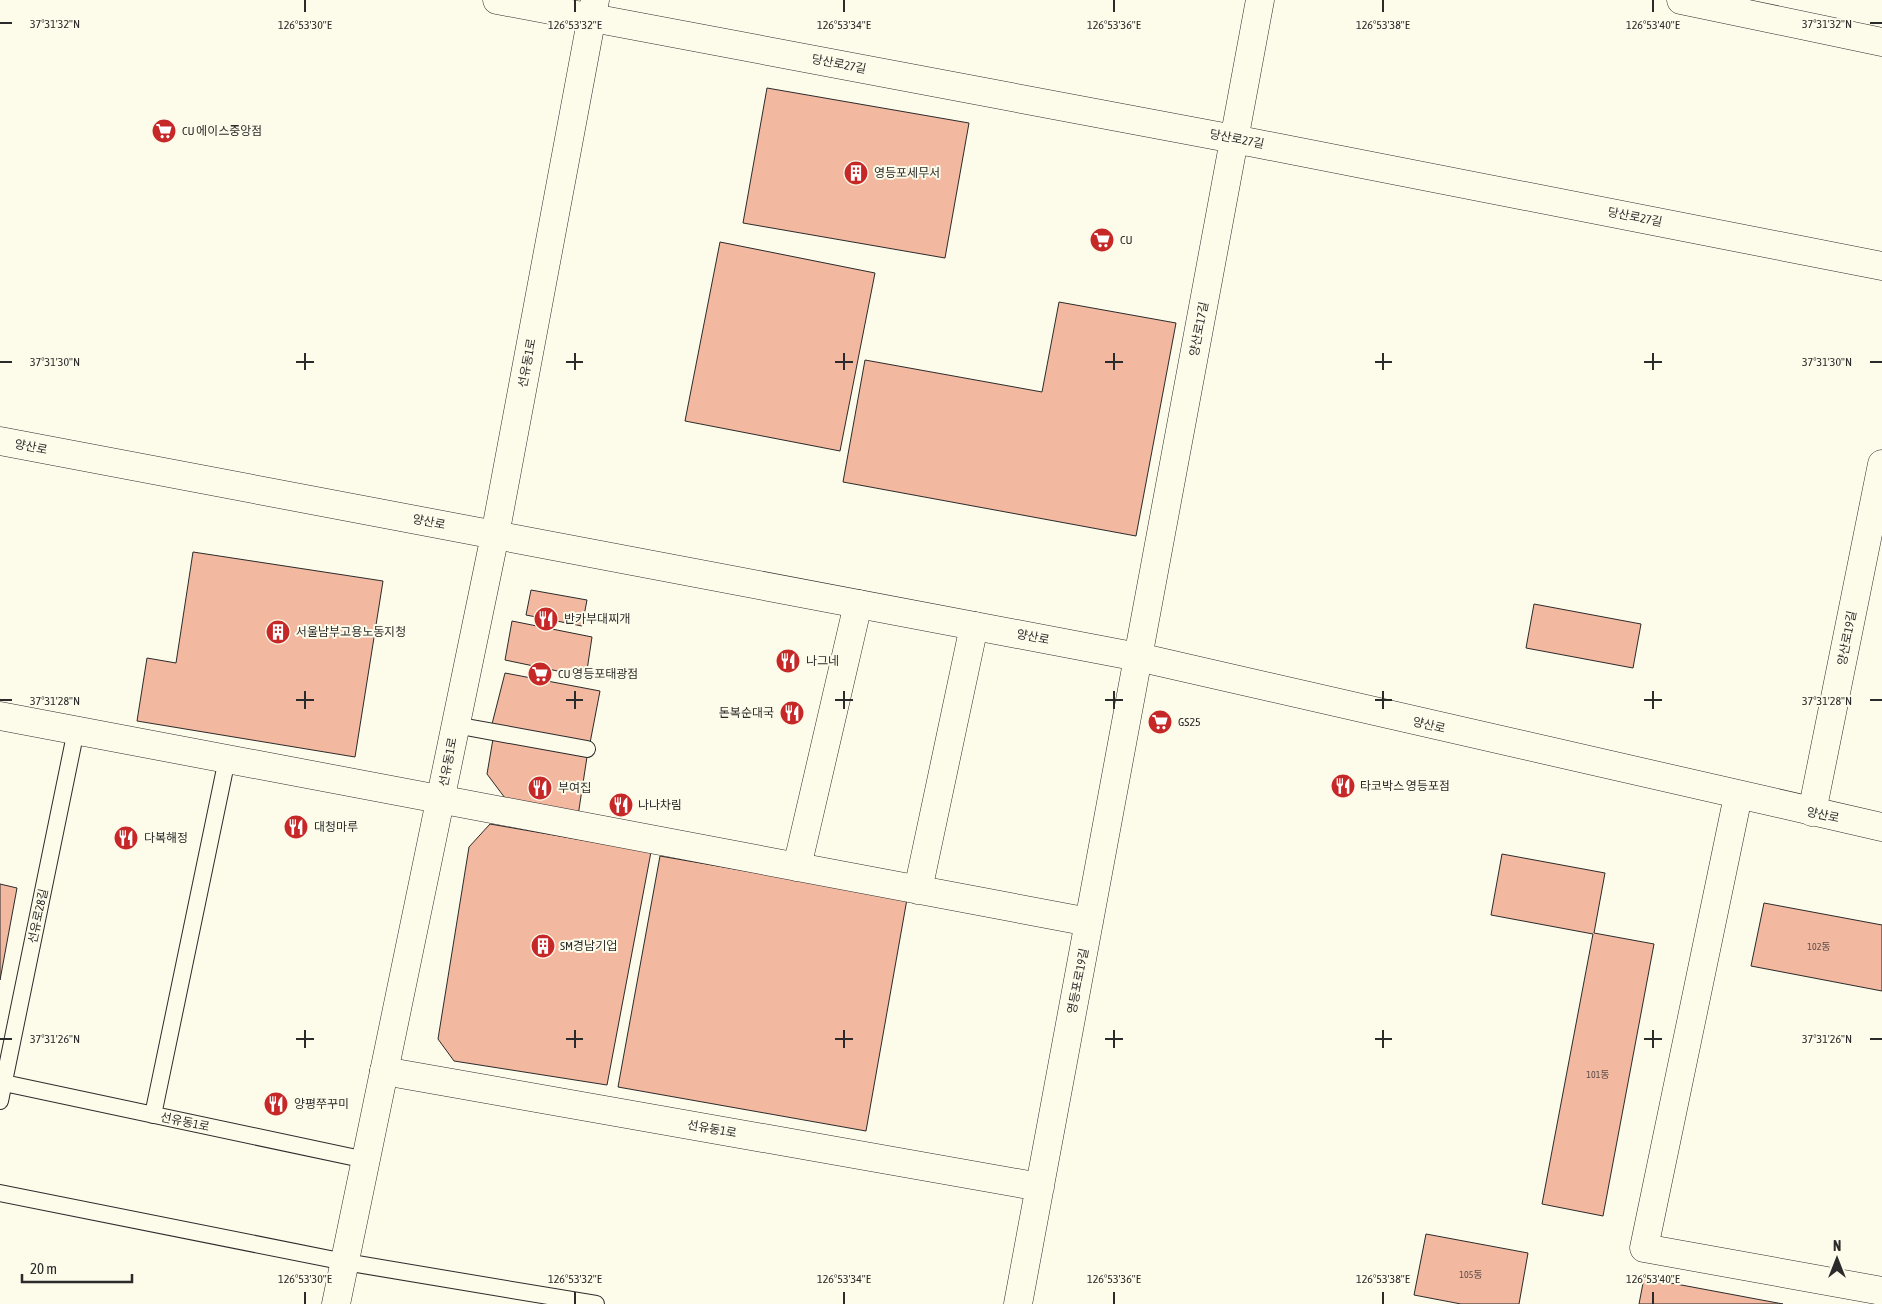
<svg xmlns="http://www.w3.org/2000/svg" width="1882" height="1304" font-family="'Asap Condensed','Noto Sans KR',sans-serif">
<style>
.building{fill:#f2b8a0;stroke:#2b2b2b}
.lines{fill:none;stroke-linecap:round;stroke-linejoin:round}
.service-casing{stroke:#2b2b2b;stroke-width:18}
.minor-casing{stroke:#2b2b2b;stroke-width:29}
.tertiary-casing{stroke:#2b2b2b;stroke-width:29}
.service{stroke:#fdfbea;stroke-width:16}
.minor{stroke:#fdfbea;stroke-width:28}
.tertiary{stroke:#fdfbea;stroke-width:28}
.ticks{fill:none;stroke:#2b2b2b;stroke-width:2}
.labels{text-anchor:middle;dominant-baseline:central;stroke-width:4;stroke-linejoin:round;paint-order:stroke}
.number-label{font-size:10px;fill:#5d4e48}
.street-label{font-size:12px;fill:#2b2b2b;stroke:#fdfbea}
.poi-label{font-size:12px;fill:#2b2b2b;stroke:#fdfbea;text-anchor:start}
.ticks-label{font-size:12px;text-anchor:middle;fill:#2b2b2b;stroke:#fdfbea;stroke-width:4;stroke-linejoin:round;paint-order:stroke}
</style>
<rect width="100%" height="100%" fill="#fdfbea"/>
<path class="building" d="M767 88 969 123 945 258 743 223Z
M720 242 875 273 840 451 685 421Z
M1059 302 1176 323 1136 536 843 482 865 360 1042 392Z
M193 552 383 581 355 757 137 721 147 658 176 663Z
M531 590 587 600 582 626 526 615Z
M1534 604 1641 624 1633 668 1526 648Z
M512 621 592 637 586 677 505 660Z
M505 673 600 691 590 743 492 724Z
M493 739 587 757 578 816 508 802 487 774Z
M490 824 651 852 607 1085 454 1061 438 1039 469 847Z
M1502 854 1605 873 1594 933 1654 944 1603 1216 1542 1204 1593 934 1491 915Z
M660 856 907 899 866 1131 618 1087Z
M0 884 17 888 0 980Z
M1764 903 1882 925V991L1751 966Z
M1426 1234 1528 1253 1519 1304H1461L1414 1295Z
M1644 1278 1783 1304H1639Z"/>
<g class="lines">
<defs>
<path id="service" d="M455 725 587 749
M4 1083 366 1160
M0 1101 76 730
M153 1115 227 759
M0 1193 345 1262 596 1304"/>
<path id="minor" d="M497 0 1234 139 1882 266
M1681 0 1882 42
M0 716 1089 922
M1738 796 1644 1248 1882 1291
M1812 812 1882 464
M797 867 858 604
M918 890 974 626
M384 1071 1040 1187
M1018 1304 1260 0"/>
<path id="tertiary" d="M0 441 1138 657 1882 827
M336 1304 495 535 595 0"/>
</defs>
<use href="#service" class="service-casing"/>
<use href="#minor" class="minor-casing"/>
<use href="#tertiary" class="tertiary-casing"/>
<use href="#service" class="service"/>
<use href="#minor" class="minor"/>
<use href="#tertiary" class="tertiary"/>
</g>
<path class="ticks" d="M305 0V12M575 0V12M844 0V12M1114 0V12M1383 0V12M1653 0V12M0 23H12M1870 23H1882M305 353V370M575 353V370M844 353V370M1114 353V370M1383 353V370M1653 353V370M0 362H12M296 362H314M566 362H583M835 362H853M1105 362H1123M1375 362H1392M1644 362H1662M1870 362H1882M305 691V709M575 691V709M844 691V709M1114 691V709M1383 691V709M1653 691V709M0 700H12M296 700H314M566 700H583M835 700H853M1105 700H1123M1375 700H1392M1644 700H1662M1870 700H1882M305 1030V1048M575 1030V1048M844 1030V1048M1114 1030V1048M1383 1030V1048M1653 1030V1048M0 1039H12M296 1039H314M566 1039H583M835 1039H853M1105 1039H1123M1375 1039H1392M1644 1039H1662M1870 1039H1882M305 1292V1304M575 1292V1304M844 1292V1304M1114 1292V1304M1383 1292V1304M1653 1292V1304"/>
<defs>
<symbol id="supermarket-disc" viewBox="-11 -11 22 22"><circle r="9.5" fill="#c62828" stroke="#fdfbea"/><path d="M-6-5.5h2.5l.6 2H6L4.5 2H-2.5L-4.4-4H-6ZM-1.5 3.2a1.3 1.3 0 1 0 .1 0ZM3 3.2a1.3 1.3 0 1 0 .1 0Z" fill="#fff"/></symbol>
<symbol id="building-disc" viewBox="-11 -11 22 22"><circle r="9.5" fill="#c62828" stroke="#fdfbea"/><path d="M-4-6H4V6H1V3H-1V6H-4ZM-2.5-4.3h1.7v1.8h-1.7ZM.8-4.3h1.7v1.8H.8ZM-2.5-1h1.7V.8h-1.7ZM.8-1h1.7V.8H.8Z" fill="#fff"/></symbol>
<symbol id="restaurant-disc" viewBox="-11 -11 22 22"><circle r="9.5" fill="#c62828" stroke="#fdfbea"/><path d="M-5-6h1v4h1v-4h1v4h1v-4h1v5L-1.5 .5V6h-2V.5L-5-1ZM5-6V6H3V1.5H1.5Q1.5-4 5-6Z" fill="#fff"/></symbol>
</defs>
<g fill-rule="evenodd">
<use href="#supermarket-disc" x="150" y="117" width="28" height="28"/>
<use href="#building-disc" x="842" y="159" width="28" height="28"/>
<use href="#supermarket-disc" x="1088" y="226" width="28" height="28"/>
<use href="#restaurant-disc" x="532" y="605" width="28" height="28"/>
<use href="#building-disc" x="264" y="618" width="28" height="28"/>
<use href="#restaurant-disc" x="774" y="647" width="28" height="28"/>
<use href="#supermarket-disc" x="526" y="660" width="28" height="28"/>
<use href="#restaurant-disc" x="778" y="699" width="28" height="28"/>
<use href="#supermarket-disc" x="1146" y="708" width="28" height="28"/>
<use href="#restaurant-disc" x="1329" y="772" width="28" height="28"/>
<use href="#restaurant-disc" x="526" y="774" width="28" height="28"/>
<use href="#restaurant-disc" x="607" y="791" width="28" height="28"/>
<use href="#restaurant-disc" x="282" y="813" width="28" height="28"/>
<use href="#restaurant-disc" x="112" y="824" width="28" height="28"/>
<use href="#building-disc" x="529" y="932" width="28" height="28"/>
<use href="#restaurant-disc" x="262" y="1090" width="28" height="28"/>
</g>
<g class="labels">
<g class="number-label">
<text x="1819" y="946">102동</text>
<text x="1598" y="1074">101동</text>
<text x="1471" y="1274">105동</text>
</g>
<g class="street-label">
<text transform="translate(839 64) rotate(11)">당산로27길</text>
<text transform="translate(1237 139) rotate(11)">당산로27길</text>
<text transform="translate(1635 217) rotate(11)">당산로27길</text>
<text transform="translate(1199 329) rotate(-79)">양산로17길</text>
<text transform="translate(527 363) rotate(-79)">선유동1로</text>
<text transform="translate(31 447) rotate(11)">양산로</text>
<text transform="translate(429 522) rotate(11)">양산로</text>
<text transform="translate(1033 637) rotate(11)">양산로</text>
<text transform="translate(1847 638) rotate(-79)">양산로19길</text>
<text transform="translate(1429 725) rotate(13)">양산로</text>
<text transform="translate(448 762) rotate(-79)">선유동1로</text>
<text transform="translate(1823 815) rotate(12)">양산로</text>
<text transform="translate(38 916) rotate(-78)">선유로28길</text>
<text transform="translate(1078 981) rotate(-79)">영등포로19길</text>
<text transform="translate(185 1122) rotate(12)">선유동1로</text>
<text transform="translate(712 1129) rotate(10)">선유동1로</text>
</g>
<g class="poi-label">
<text x="182" y="131">CU 에이스중앙점</text>
<text x="874" y="173">영등포세무서</text>
<text x="1120" y="240">CU</text>
<text x="564" y="619">반카부대찌개</text>
<text x="296" y="632">서울남부고용노동지청</text>
<text x="806" y="661">나그네</text>
<text x="558" y="674">CU 영등포태광점</text>
<text x="774" y="713" text-anchor="end">돈복순대국</text>
<text x="1178" y="722">GS25</text>
<text x="1360" y="786">타코박스 영등포점</text>
<text x="558" y="788">부여집</text>
<text x="638" y="805">나나차림</text>
<text x="314" y="827">대청마루</text>
<text x="144" y="838">다복해정</text>
<text x="560" y="946">SM경남기업</text>
<text x="294" y="1104">양평쭈꾸미</text>
</g>
</g>
<g class="ticks-label">
<text x="55" y="28">37°31'32"N</text>
<text x="1827" y="28">37°31'32"N</text>
<text x="305" y="29">126°53'30"E</text>
<text x="575" y="29">126°53'32"E</text>
<text x="844" y="29">126°53'34"E</text>
<text x="1114" y="29">126°53'36"E</text>
<text x="1383" y="29">126°53'38"E</text>
<text x="1653" y="29">126°53'40"E</text>
<text x="55" y="366">37°31'30"N</text>
<text x="1827" y="366">37°31'30"N</text>
<text x="55" y="705">37°31'28"N</text>
<text x="1827" y="705">37°31'28"N</text>
<text x="55" y="1043">37°31'26"N</text>
<text x="1827" y="1043">37°31'26"N</text>
<text x="305" y="1283">126°53'30"E</text>
<text x="575" y="1283">126°53'32"E</text>
<text x="844" y="1283">126°53'34"E</text>
<text x="1114" y="1283">126°53'36"E</text>
<text x="1383" y="1283">126°53'38"E</text>
<text x="1653" y="1283">126°53'40"E</text>
</g>
<g transform="translate(1837 1259)" stroke="#fdfbea" stroke-width="4" paint-order="stroke">
<path d="M0-4L9 19L0 12L-9 19Z" fill="#2b2b2b"/>
<text y="-8" font-size="14" font-weight="bold" text-anchor="middle" fill="#2b2b2b">N</text>
</g>
<path d="M22 1274v8h110v-8" fill="none" stroke="#2b2b2b" stroke-width="2.5"/>
<text x="30" y="1274" font-size="15" fill="#2b2b2b" stroke="#fdfbea" stroke-width="4" paint-order="stroke">20 m</text>
</svg>
